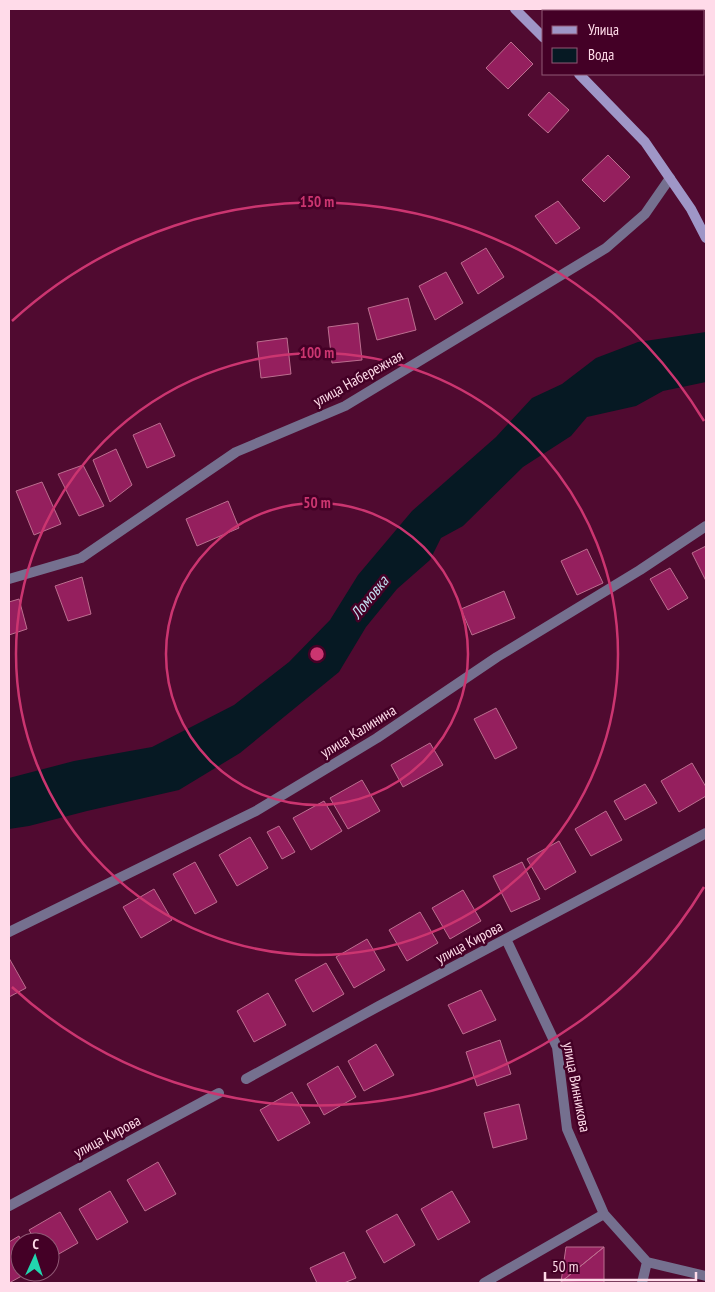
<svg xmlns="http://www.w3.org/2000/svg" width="715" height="1292" font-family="'PT Sans Narrow',sans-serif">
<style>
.water{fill:#061923}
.building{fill:#951f5e;stroke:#bc6e8f}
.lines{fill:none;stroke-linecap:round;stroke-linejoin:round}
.street{stroke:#75708f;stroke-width:10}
.secondary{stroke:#9f96c7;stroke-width:10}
.ring{fill:none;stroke:#cb3570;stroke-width:2.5}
.labels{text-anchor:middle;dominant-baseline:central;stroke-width:5;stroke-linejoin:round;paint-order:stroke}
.street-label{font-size:15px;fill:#ffdbe9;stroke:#440026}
.water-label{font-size:16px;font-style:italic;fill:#c2dff0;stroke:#440026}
.centre{fill:#cb3570;stroke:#440026;stroke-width:2.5}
.ring-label{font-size:15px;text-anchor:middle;font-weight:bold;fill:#cb3570;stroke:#440026;stroke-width:5;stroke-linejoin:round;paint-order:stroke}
</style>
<rect width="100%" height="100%" fill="#500a30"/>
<path class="water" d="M706 332V382L663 391 636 406 587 417 571 436 523 467 463 526 441 538 430 560 397 589 366 627 339 672 240 753 179 790 87 811 29 826 9 829V778L74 761 152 747 234 705 289 662 330 620 358 575 412 511 496 437 532 398 562 384 596 358 638 342Z"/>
<path class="building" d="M511 42 533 64 508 89 486 68Z
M549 92 569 110 548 133 528 115Z
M608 155 630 177 604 202 582 180Z
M558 201 580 228 556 244 535 216Z
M486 248 504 277 478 294 461 263Z
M446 272 463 303 435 320 419 286Z
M408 298 416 330 377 340 368 308Z
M358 323 362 360 332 363 328 327Z
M287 338 291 374 261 378 257 342Z
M160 423 175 456 147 468 133 435Z
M116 449 132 485 110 502 93 460Z
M83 465 104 506 79 516 58 474Z
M42 482 61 524 34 535 16 491Z
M228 501 239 528 197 546 186 519Z
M706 546V581L692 553Z
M587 549 603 583 577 595 561 561Z
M670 568 688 598 668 610 650 579Z
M82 577 91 614 68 621 55 586Z
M504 591 515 618 472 635 461 609Z
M19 599 27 629 9 635V602Z
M496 708 517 748 495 759 474 719Z
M430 743 443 765 403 787 391 765Z
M692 763 706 787V796L679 812 661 781Z
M362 780 380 811 348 829 330 798Z
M645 784 657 803 625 820 614 801Z
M324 801 342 831 311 850 293 818Z
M606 811 622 840 591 856 575 829Z
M279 826 295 852 282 859 267 832Z
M250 837 268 868 237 886 219 855Z
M559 841 576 872 545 890 527 859Z
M195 862 217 902 195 914 173 874Z
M522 862 540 899 511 912 493 876Z
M154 889 172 920 141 938 123 907Z
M463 890 481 921 450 939 432 908Z
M420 912 438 943 407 961 389 930Z
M367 939 385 970 354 988 336 957Z
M9 958 26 988 9 997Z
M326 963 344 994 313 1012 295 980Z
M481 990 496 1020 463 1034 448 1005Z
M268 993 286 1025 254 1042 237 1011Z
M500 1040 511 1074 477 1086 466 1052Z
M376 1044 394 1075 364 1091 348 1061Z
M338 1066 356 1097 324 1115 307 1084Z
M292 1092 310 1123 278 1141 260 1110Z
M519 1104 527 1139 493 1148 484 1113Z
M158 1162 176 1194 145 1211 127 1180Z
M110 1191 128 1222 97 1240 79 1209Z
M452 1191 470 1222 438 1240 421 1209Z
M60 1212 78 1243 50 1259V1242H36L29 1230Z
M397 1214 415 1245 384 1263 366 1231Z
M19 1236 22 1242H20V1272H29L9 1283V1242Z
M566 1247H604L561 1282Z
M604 1247V1283L561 1282Z
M344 1252 356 1278 344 1283H317L310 1268Z"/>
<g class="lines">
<path class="street" d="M9 579 81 558 236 452 345 406 606 248 645 214 670 178
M9 932 256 811 377 738 497 657 640 570 706 526
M506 939 557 1047 567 1129 604 1214 647 1262 706 1276
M246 1079 379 1006 706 833
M9 1206 219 1093
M484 1283 604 1214
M642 1283 647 1262"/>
<path class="secondary" d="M515 9 544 38
M579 74 645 142 691 209 706 238"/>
</g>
<g class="ring">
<circle cx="317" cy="654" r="151"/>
<circle cx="317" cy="654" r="301"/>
<path d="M704 887A452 452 0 0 1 12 987M12 321A452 452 0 0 1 704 421"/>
</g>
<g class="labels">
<g class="street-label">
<text transform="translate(358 378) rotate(-29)">улица Набережная</text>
<text transform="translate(358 731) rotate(-32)">улица Калинина</text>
<text transform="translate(469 942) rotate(-28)">улица Кирова</text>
<text transform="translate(577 1087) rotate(79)">улица Винникова</text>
<text transform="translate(107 1136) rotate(-28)">улица Кирова</text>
</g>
<g class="water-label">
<text transform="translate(369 597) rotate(-51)">Ломовка</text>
</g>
</g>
<circle cx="317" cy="654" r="8" class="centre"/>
<g class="ring-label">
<text x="317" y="207">150 m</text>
<text x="317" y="358">100 m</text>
<text x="317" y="508">50 m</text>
</g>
<rect width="715" height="1292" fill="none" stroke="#ffdbe9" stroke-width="20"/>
<rect x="542" y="10" width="162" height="65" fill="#440026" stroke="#8f5874"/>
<rect x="552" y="26" width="25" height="8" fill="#9f96c7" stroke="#8f5874"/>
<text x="588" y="35" font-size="15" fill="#ffdbe9">Улица</text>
<rect x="552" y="48" width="25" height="15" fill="#061923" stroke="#8f5874"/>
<text x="588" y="60" font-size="15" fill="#ffdbe9">Вода</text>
<g transform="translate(35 1257) rotate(3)"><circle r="24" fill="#440026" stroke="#8f5874"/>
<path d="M0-4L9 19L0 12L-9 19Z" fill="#22d5af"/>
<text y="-8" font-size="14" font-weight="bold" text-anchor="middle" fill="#ffdbe9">С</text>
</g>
<path d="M545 1272v8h151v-8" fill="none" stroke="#ffdbe9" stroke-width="2.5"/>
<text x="552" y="1272" font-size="15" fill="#ffdbe9" stroke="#440026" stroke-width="4" paint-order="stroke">50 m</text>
</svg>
